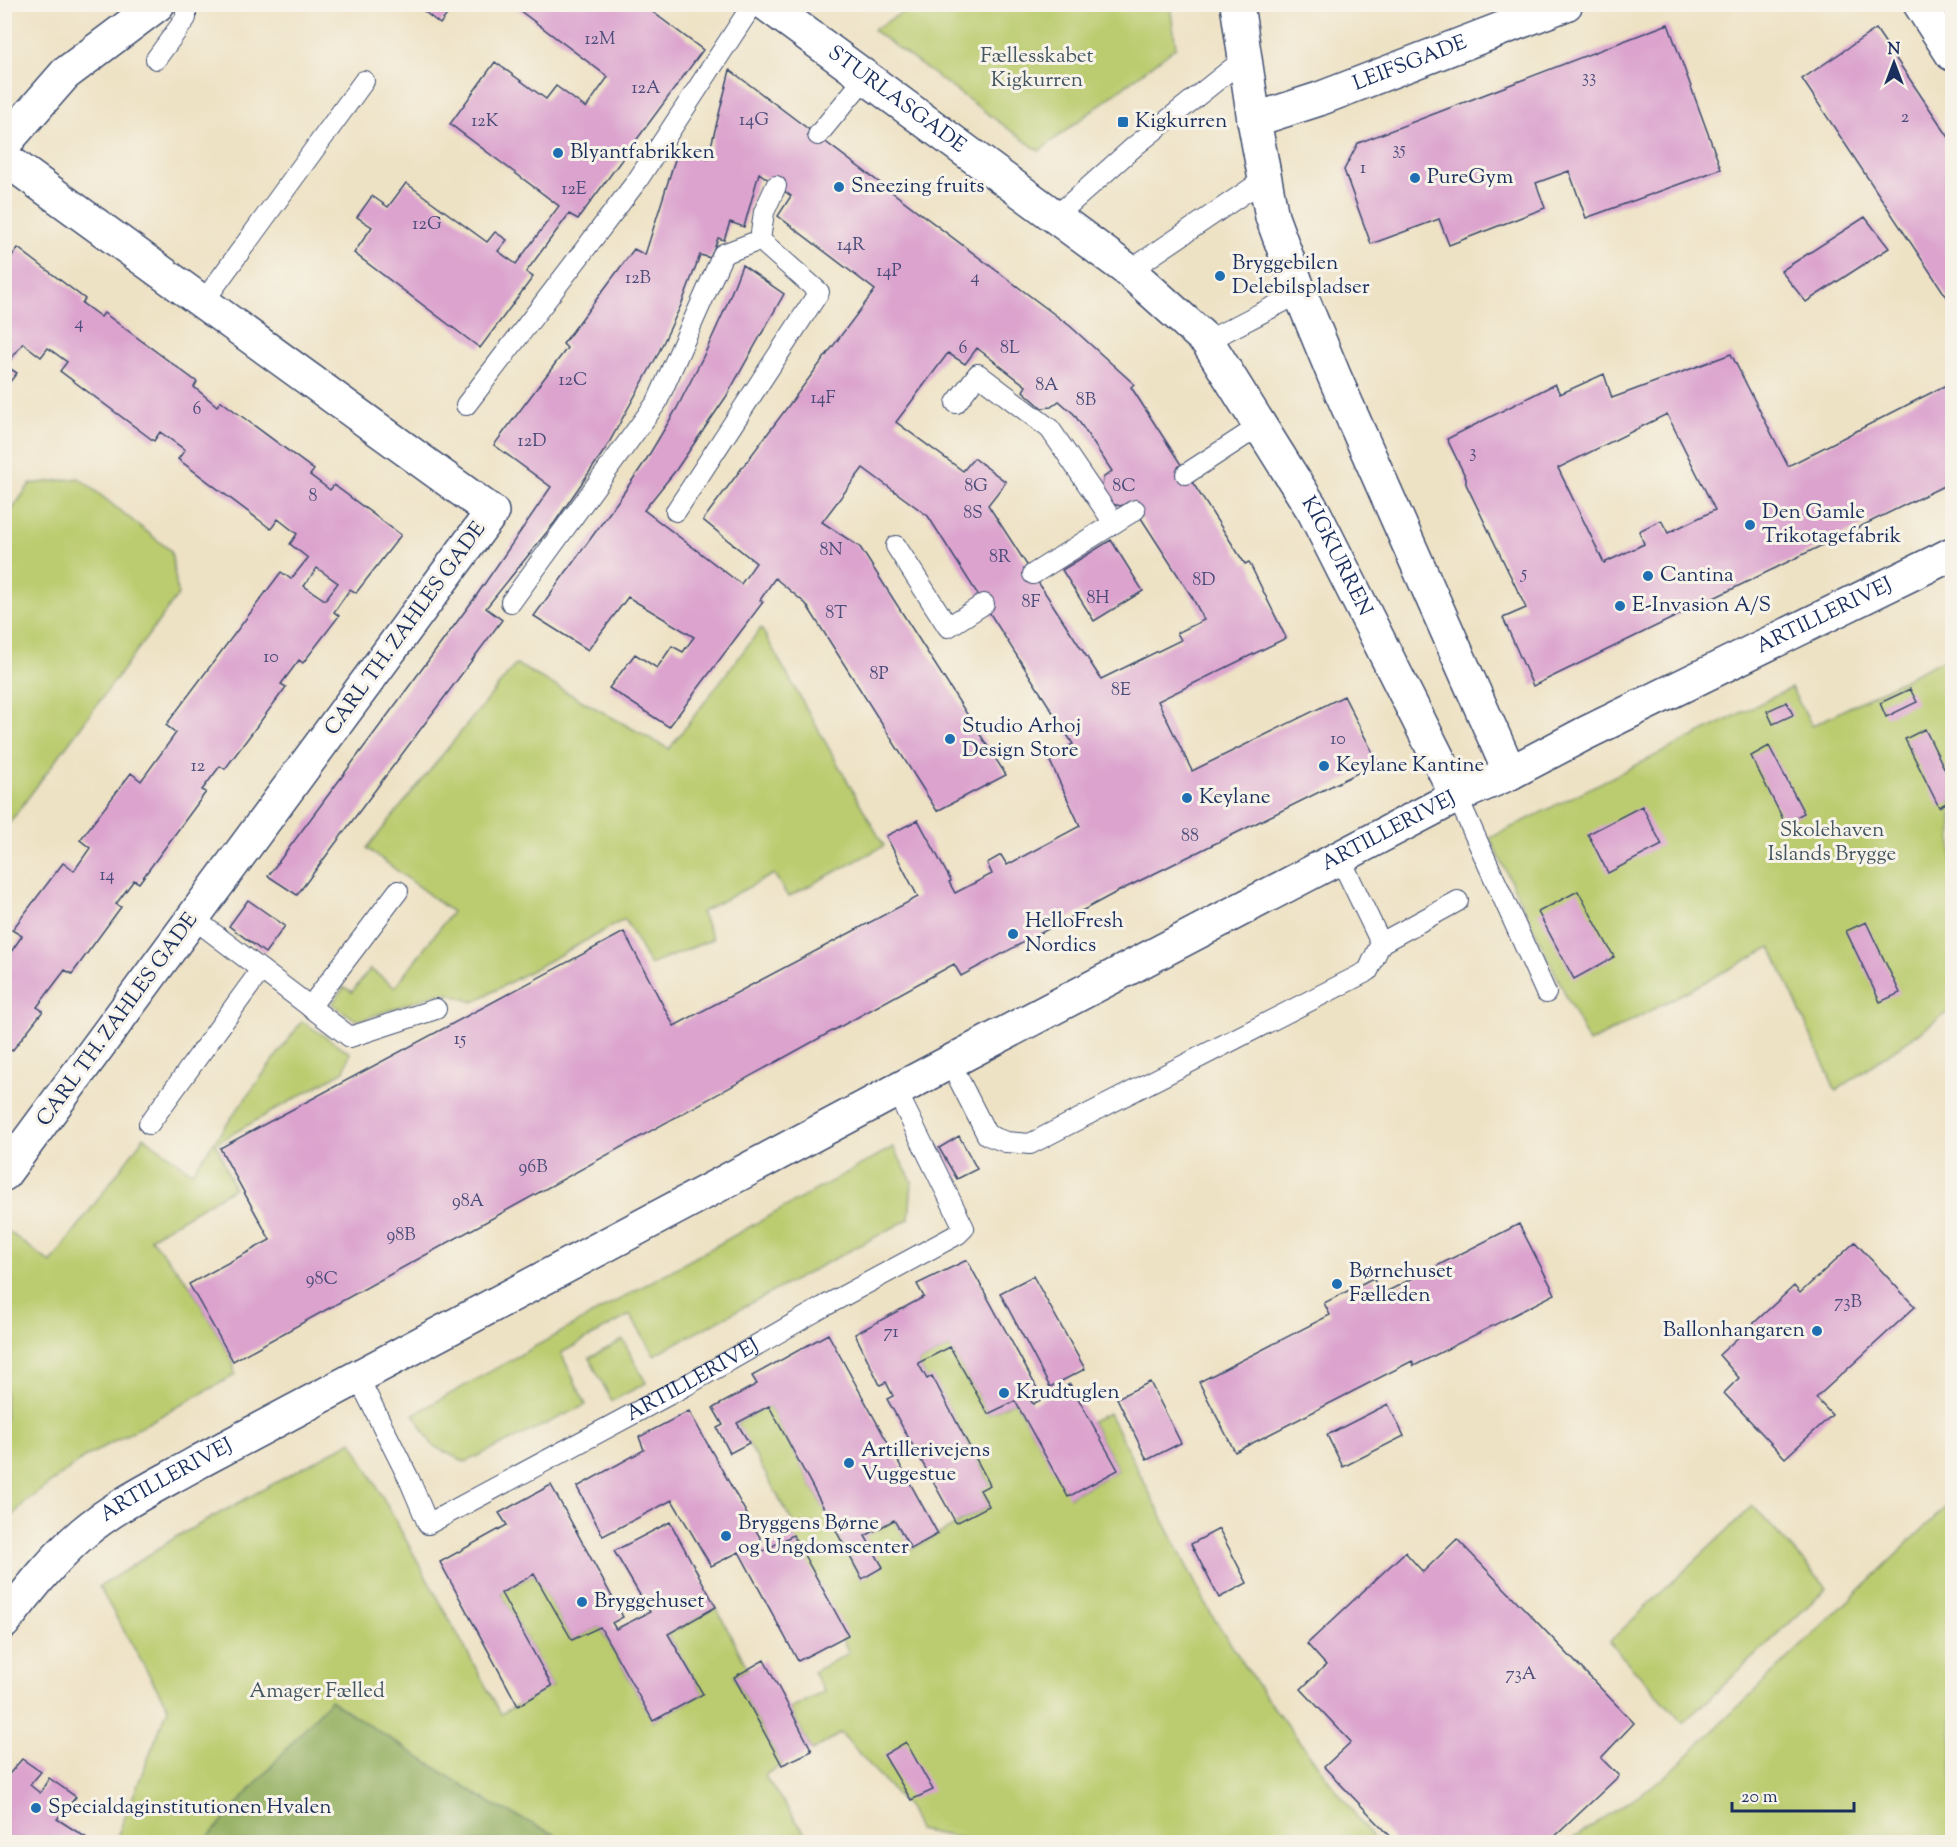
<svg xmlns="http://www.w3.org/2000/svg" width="1957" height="1847" font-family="'Sorts Mill Goudy',serif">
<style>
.green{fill:#bbcc6f;stroke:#6b7e66;stroke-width:1.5}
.forest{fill:#94b062;stroke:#587060;stroke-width:1.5}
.building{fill:#dba3ce;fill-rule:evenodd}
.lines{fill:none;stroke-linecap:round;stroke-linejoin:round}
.lane-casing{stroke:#3b4a6d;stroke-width:22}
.street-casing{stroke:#3b4a6d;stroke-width:36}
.secondary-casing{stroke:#3b4a6d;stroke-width:36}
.lane{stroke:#fff;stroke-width:20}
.street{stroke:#fff;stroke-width:33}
.secondary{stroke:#fff;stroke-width:33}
.poi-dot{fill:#1f6fb2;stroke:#f7f3e8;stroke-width:2}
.labels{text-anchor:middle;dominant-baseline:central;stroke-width:6;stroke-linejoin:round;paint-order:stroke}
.number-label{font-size:18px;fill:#4b4c7a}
.park-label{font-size:21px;fill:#435662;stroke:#f7f3e8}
.street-label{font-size:21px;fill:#1b2f5e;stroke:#f7f3e8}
.poi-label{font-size:21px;fill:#1b2f5e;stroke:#f7f3e8;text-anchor:start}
</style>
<rect width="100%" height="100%" fill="#f7f3e8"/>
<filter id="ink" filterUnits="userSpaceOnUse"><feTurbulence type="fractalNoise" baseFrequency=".0167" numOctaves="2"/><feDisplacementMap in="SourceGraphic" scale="12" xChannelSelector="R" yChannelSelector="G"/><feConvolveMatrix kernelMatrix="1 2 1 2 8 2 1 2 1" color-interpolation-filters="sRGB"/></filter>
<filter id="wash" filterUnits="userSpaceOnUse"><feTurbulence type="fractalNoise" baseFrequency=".008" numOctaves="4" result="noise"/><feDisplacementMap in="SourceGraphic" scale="24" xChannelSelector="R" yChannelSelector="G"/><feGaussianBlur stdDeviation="1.35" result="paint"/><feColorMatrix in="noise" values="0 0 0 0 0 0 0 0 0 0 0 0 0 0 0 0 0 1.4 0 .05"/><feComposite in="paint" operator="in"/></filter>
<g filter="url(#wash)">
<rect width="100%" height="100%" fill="#eee2c5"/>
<path class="green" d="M916 4 1170 5 1176 47 1039 151 873 30Z
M79 478 171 551 178 595 5 829V520L30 484Z
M761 628 884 846 788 897 774 874 701 912 713 939 650 965 625 919 474 1002 446 993H439L364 1019 356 1020 332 1004 344 987 352 992 370 969 395 987 452 912 367 848 516 664 669 749Z
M1952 655V1009L1836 1091 1771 947 1589 1043 1490 838 1791 688 1812 726Z
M302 1021 350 1053 344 1071 216 1143 234 1188 150 1238 189 1284 233 1361 235 1375 84 1458 25 1502 5 1524V1229L51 1263 144 1137 192 1172Z
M893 1147 912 1181 909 1219 654 1355 630 1315 561 1353 586 1405 465 1462 433 1446 414 1414Z
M623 1340 646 1383 612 1401 589 1358Z
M950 1347 988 1414 1015 1401 1069 1497 1118 1470 1091 1421 1109 1413 1210 1612 1262 1692 1376 1842H973L971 1840 918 1830 909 1809 841 1733 812 1751 790 1709 824 1692 813 1672 849 1653 793 1535 798 1532 737 1423 769 1406 862 1579 865 1536 894 1520 912 1549 989 1506 980 1490 990 1484 932 1377 927 1379 918 1363Z
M352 1441 501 1714 552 1686 501 1593 534 1574 572 1640 600 1627 653 1721 703 1694 668 1634 716 1607 748 1669 734 1677 782 1765 764 1775 811 1842H115L168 1708 99 1587 176 1537Z
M1952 1501V1842H1568L1664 1778Z
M1753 1506 1827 1588 1683 1723 1609 1642Z"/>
<path class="forest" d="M330 1700 492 1804 570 1842H204Z"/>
<g id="blocks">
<path class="building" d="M415 4H455L440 24Z
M511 4H642L703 50 578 219 569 214 526 272 533 277 480 348 354 253 372 227 357 217 372 196 388 207 406 183 487 242 495 232 507 240 498 251 516 264 559 206 450 124 495 62 546 99 556 86 586 108 608 77Z
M1668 24 1721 169 1586 218 1569 171 1536 183 1545 208 1449 245 1439 219 1371 244 1344 170 1358 143Z
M1876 29 1952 142V305L1802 79Z
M730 70 1070 326 1134 384 1131 387 1245 564 1249 562 1286 638 1158 701 1192 771 1344 696 1378 763 1115 893 961 976 954 964 233 1361 189 1284 270 1240 220 1148 624 932 674 1026 918 897 886 836 918 820 951 881 949 882 955 893 992 874 987 863 1001 855 1007 865 1080 826 1048 757 1073 744 928 516 863 468 822 522 860 547 1006 775 937 811 806 604 775 578 760 600 763 602 669 727 609 688 635 654 657 668 672 646 683 652 694 637 628 597 588 650 534 616 618 501 646 460 677 408 705 353 725 309 742 265 784 294 726 397 676 470 644 510 741 584 756 563 703 520 875 290 778 216 791 196 759 173 744 227 730 222 724 240 718 238 711 258 700 255 682 303 657 356 606 448 555 522 486 608 502 620 297 895 268 876 474 599 551 487 494 445 567 348 563 344 634 249 645 255 678 150 708 158ZM977 348 1026 386 1023 391 1042 408 1051 407 1059 401 1074 414 1112 471 1103 478 1102 489 1112 504 1121 506 1130 501 1192 597 1204 620 1177 633 1181 640 1101 679 988 505 1006 482 974 458 963 471 896 422 948 353 965 364Z
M1865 217 1889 248 1806 302 1781 271Z
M18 248 85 299 82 303 101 317 104 313 197 382 194 387 217 406 221 401 314 470 310 475 330 490 334 485 401 535 356 593 350 589 334 612 339 616 303 663 299 660 281 684 286 687 225 769 220 766 202 790 206 792 139 883 134 880 116 904 121 907 72 974 65 970 37 1007 43 1011 12 1051 8 1048 4 1053V962L22 936 12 930 63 863 74 871 90 848 80 840 131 773 141 781 176 733 166 725 281 572 291 579 308 558 290 544 297 534 278 519 271 529 178 459 185 450 160 432 154 441 60 371 67 362 48 348 41 357 23 343 6 366 17 373 4 389 5 344 10 337 4 333V266ZM317 568 338 583 325 600 304 586Z
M1731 354 1788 466 1952 382V482L1533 686 1503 618 1526 608 1466 484V478L1447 439 1555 384 1560 394 1604 374 1612 398ZM1667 414 1715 510 1668 533 1661 520 1639 531 1644 544 1604 563 1558 468Z
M1111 540 1143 591 1094 621 1062 570Z
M1910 689 1917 702 1886 717 1880 703Z
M1787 702 1793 715 1773 724 1767 711Z
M1925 729 1952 784V800L1939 807 1905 739Z
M1769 746 1804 813 1785 823 1751 756Z
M1642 806 1662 845 1608 873 1588 834Z
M1578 891 1614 957 1574 979 1538 912Z
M248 900 285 926 265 953 229 926Z
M1866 922 1900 993 1880 1002 1846 931Z
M959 1136 977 1169 957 1179 939 1148Z
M1519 1224 1555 1294 1414 1366 1412 1361 1235 1452 1199 1382 1330 1315 1324 1303 1373 1278 1382 1294Z
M1855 1242 1915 1307 1816 1398 1832 1415 1785 1458 1724 1393 1739 1378 1719 1355 1794 1286 1800 1293Z
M967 1260 1038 1390 1028 1396 1033 1404 1070 1384 1118 1470 1068 1497 1015 1401 988 1414 950 1347 918 1363 927 1379 932 1376 990 1485 980 1490 989 1506 956 1523 887 1399 893 1396 886 1382 880 1385 855 1334 924 1297 917 1284Z
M1033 1276 1085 1369 1050 1387 1000 1293Z
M828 1334 938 1534 911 1549 894 1520 865 1536 883 1567 862 1579 769 1406 737 1423 749 1443 730 1453 717 1428 723 1425 713 1408 757 1384 752 1376Z
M1150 1382 1181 1443 1147 1460 1117 1398Z
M1388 1404 1404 1436 1343 1467 1327 1435Z
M689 1411 762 1541 749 1547 754 1556 793 1535 848 1635 798 1661 739 1552 711 1566 672 1500 603 1536 577 1487 644 1450 639 1437Z
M551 1485 623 1617 612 1623 616 1629 650 1612 614 1551 670 1522 716 1607 668 1634 703 1694 653 1721 600 1627 572 1640 534 1574 501 1593 552 1686 518 1706 440 1562 507 1525 499 1513Z
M1219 1529 1247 1583 1219 1598 1191 1544Z
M1457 1539 1634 1723 1601 1758 1619 1776 1549 1842H1396L1324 1767 1351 1742 1301 1689 1326 1665 1307 1644 1405 1552 1423 1572Z
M764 1660 812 1751 782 1765 734 1677Z
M906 1742 933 1790 911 1800 884 1755Z
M22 1759 41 1772 30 1785 40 1793 49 1778 76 1797 57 1819 93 1842H4V1780Z"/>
</g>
</g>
<g filter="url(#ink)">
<use href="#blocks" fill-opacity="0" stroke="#3b4a6d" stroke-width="1.5"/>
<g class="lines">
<defs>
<g id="lane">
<path d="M156 59 186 18V4"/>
<path d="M818 135 865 78"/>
<path d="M1054 218 1135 146 1245 58"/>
<path d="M1129 271 1265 179"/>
<path d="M204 301 364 81"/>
<path d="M1207 341 1300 293"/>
<path d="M956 403 978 374 1050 429 1114 523"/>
<path d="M466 405 637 181 753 4"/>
<path d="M1186 474 1261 425"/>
<path d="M676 511 819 292 760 240 764 212 776 186"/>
<path d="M896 546 948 627 984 604"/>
<path d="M1033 574 1135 510"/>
<path d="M511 602 657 402 723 254 760 240"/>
<path d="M1457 796 1546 993"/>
<path d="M193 918 350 1037 436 1009"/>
<path d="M1381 943 1458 901"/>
<path d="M310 1007 398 891"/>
<path d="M950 1062 987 1135 1006 1142 1030 1144 1368 971 1381 943 1340 858"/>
<path d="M149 1124 261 970"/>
<path id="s1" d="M358 1377 409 1479 428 1524 685 1386 823 1307 958 1234 964 1228 897 1092"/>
</g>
<g id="street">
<path id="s2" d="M766 4 1129 271 1207 341 1314 512 1457 796"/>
<path d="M1237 4 1254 120 1272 217 1300 293 1335 378 1510 773"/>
<path d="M1920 4 1952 54"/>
<path id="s3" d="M1254 120 1319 99 1566 4"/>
<path d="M4 144 65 74 158 4"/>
<path d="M4 158 492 512 4 1174"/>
</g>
<g id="secondary">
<path id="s4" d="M4 1622C29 1590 53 1559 83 1533 117 1504 162 1483 200 1461L950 1062 1457 796 1510 773 1584 734 1952 554"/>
</g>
</defs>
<use href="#lane" class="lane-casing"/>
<use href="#street" class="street-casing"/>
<use href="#secondary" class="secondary-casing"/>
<use href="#lane" class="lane"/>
<use href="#street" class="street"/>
<use href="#secondary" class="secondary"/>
</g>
</g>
<g class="poi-dot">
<rect x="1117" y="116" width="12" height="12" rx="3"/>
<circle cx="558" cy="153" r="6"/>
<circle cx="1415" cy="178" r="6"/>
<circle cx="839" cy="187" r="6"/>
<circle cx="1220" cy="276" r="6"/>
<circle cx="1750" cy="525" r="6"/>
<circle cx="1648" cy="576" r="6"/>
<circle cx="1620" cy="606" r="6"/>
<circle cx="950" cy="739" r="6"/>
<circle cx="1324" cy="766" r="6"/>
<circle cx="1187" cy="798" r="6"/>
<circle cx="1013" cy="934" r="6"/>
<circle cx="1337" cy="1284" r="6"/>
<circle cx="1817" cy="1331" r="6"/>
<circle cx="1004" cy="1393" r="6"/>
<circle cx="849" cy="1463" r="6"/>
<circle cx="726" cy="1536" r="6"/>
<circle cx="582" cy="1602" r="6"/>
<circle cx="36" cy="1808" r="6"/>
</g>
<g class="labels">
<g class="number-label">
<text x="600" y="40">12M</text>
<text x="1589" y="78">33</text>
<text x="646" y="89">12A</text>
<text x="1905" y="118">2</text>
<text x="754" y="121">14G</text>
<text x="485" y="122">12K</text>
<text x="1399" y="150">35</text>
<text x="1363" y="169">1</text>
<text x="574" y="190">12E</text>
<text x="427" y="225">12G</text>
<text x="851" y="246">14R</text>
<text x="889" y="272">14P</text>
<text x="975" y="278">4</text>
<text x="638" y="279">12B</text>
<text x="79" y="324">4</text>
<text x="963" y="349">6</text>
<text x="1010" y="349">8L</text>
<text x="573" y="381">12C</text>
<text x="1047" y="386">8A</text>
<text x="823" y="399">14F</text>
<text x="1086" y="401">8B</text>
<text x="197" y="410">6</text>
<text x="532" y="442">12D</text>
<text x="1473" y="453">3</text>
<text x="976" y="487">8G</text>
<text x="1124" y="487">8C</text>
<text x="313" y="497">8</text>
<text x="973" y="514">8S</text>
<text x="831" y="551">8N</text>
<text x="1000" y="558">8R</text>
<text x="1524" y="574">5</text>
<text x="1204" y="581">8D</text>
<text x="1098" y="599">8H</text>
<text x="1031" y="603">8F</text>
<text x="836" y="614">8T</text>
<text x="271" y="658">10</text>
<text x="879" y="675">8P</text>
<text x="1121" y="691">8E</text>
<text x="1338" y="740">10</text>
<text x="198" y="767">12</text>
<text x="1190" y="837">88</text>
<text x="107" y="876">14</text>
<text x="460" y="1040">15</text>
<text x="533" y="1168">96B</text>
<text x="468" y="1202">98A</text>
<text x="401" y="1236">98B</text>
<text x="322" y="1280">98C</text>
<text x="1848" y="1303">73B</text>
<text x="891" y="1333">71</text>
<text x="1521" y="1675">73A</text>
</g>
<g class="park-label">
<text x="1037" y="57">Fællesskabet<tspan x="1037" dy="24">Kigkurren</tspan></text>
<text x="1832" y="831">Skolehaven<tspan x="1832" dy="24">Islands Brygge</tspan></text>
<text x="317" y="1692">Amager Fælled</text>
</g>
<g class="street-label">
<text stroke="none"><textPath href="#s3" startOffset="166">LEIFSGADE</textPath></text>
<text stroke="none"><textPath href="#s2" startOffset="162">STURLASGADE</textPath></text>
<text stroke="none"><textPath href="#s2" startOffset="807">KIGKURREN</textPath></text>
<text stroke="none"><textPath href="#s4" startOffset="2088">ARTILLERIVEJ</textPath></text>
<text transform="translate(406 629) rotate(-54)">CARL TH. ZAHLES GADE</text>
<text stroke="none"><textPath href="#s4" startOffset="1602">ARTILLERIVEJ</textPath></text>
<text transform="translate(118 1020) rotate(-54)">CARL TH. ZAHLES GADE</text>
<text stroke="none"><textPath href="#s1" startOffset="464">ARTILLERIVEJ</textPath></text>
<text stroke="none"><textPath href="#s4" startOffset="218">ARTILLERIVEJ</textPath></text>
</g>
<g class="poi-label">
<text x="1135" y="122">Kigkurren</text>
<text x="570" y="153">Blyantfabrikken</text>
<text x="1427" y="178">PureGym</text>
<text x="851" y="187">Sneezing fruits</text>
<text x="1232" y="264">Bryggebilen<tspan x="1232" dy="24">Delebilspladser</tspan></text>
<text x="1762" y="513">Den Gamle<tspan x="1762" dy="24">Trikotagefabrik</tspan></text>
<text x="1660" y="576">Cantina</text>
<text x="1632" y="606">E-Invasion A/S</text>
<text x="962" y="727">Studio Arhoj<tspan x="962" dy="24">Design Store</tspan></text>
<text x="1336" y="766">Keylane Kantine</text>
<text x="1199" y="798">Keylane</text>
<text x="1025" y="922">HelloFresh<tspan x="1025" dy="24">Nordics</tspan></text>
<text x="1349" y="1272">Børnehuset<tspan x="1349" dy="24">Fælleden</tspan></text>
<text x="1805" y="1331" text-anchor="end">Ballonhangaren</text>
<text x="1016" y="1393">Krudtuglen</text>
<text x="861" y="1451">Artillerivejens<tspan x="861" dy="24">Vuggestue</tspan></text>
<text x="738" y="1524">Bryggens Børne<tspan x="738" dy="24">og Ungdomscenter</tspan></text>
<text x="594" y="1602">Bryggehuset</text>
<text x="48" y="1808">Specialdaginstitutionen Hvalen</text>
</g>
</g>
<rect width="1957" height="1847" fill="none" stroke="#f7f3e8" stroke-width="24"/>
<g transform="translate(1894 63)" stroke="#f7f3e8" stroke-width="4.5" paint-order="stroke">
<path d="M0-4.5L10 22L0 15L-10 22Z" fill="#1b2f5e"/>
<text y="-9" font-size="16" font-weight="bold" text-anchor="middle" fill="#1b2f5e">N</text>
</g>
<path d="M1732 1802v9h122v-9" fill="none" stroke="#1b2f5e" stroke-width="3"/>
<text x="1741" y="1802" font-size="18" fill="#1b2f5e" stroke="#f7f3e8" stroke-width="4.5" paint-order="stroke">20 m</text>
</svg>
